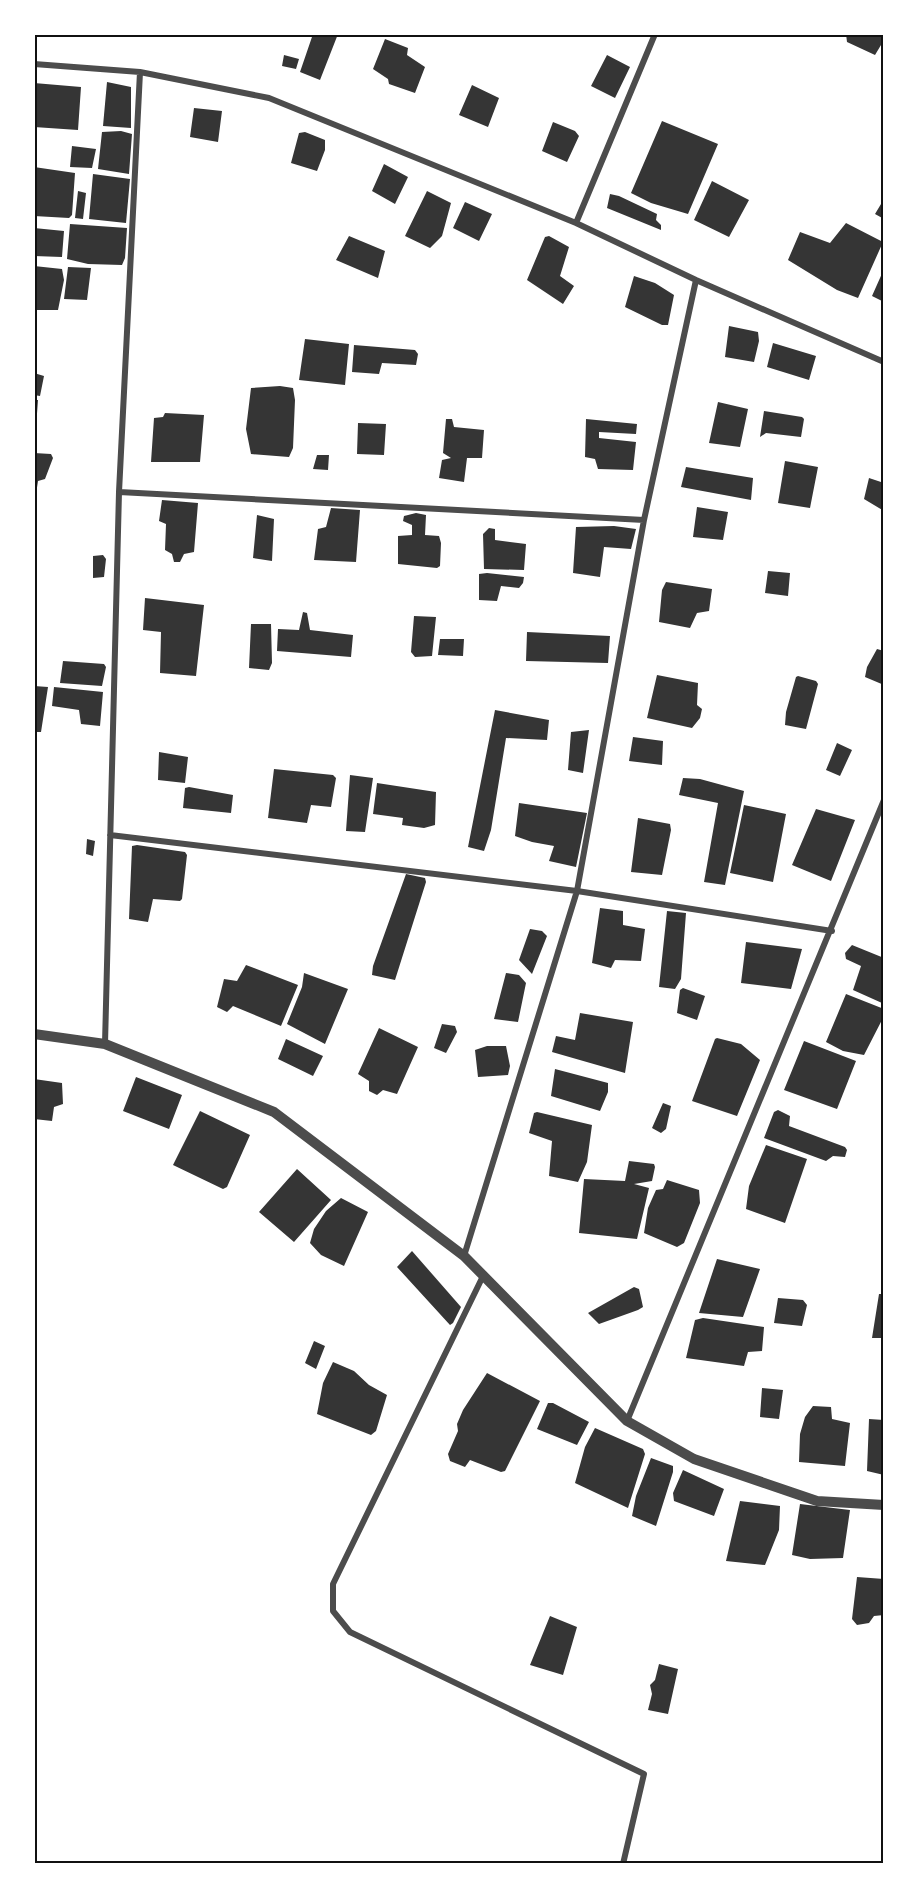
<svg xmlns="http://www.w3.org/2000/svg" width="918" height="1898" font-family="Jost,sans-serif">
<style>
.building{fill:#353535}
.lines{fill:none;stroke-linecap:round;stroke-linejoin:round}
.minor{stroke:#4c4c4c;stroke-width:6}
.tertiary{stroke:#4c4c4c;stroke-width:10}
.neatline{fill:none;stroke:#111;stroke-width:2}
</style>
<rect width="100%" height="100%" fill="#fff"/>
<path class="building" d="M313 34H338L320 80 300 72Z
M846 34H884V40L875 55 847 42Z
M385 39 408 48 407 55 425 67 415 93 389 84 388 79 373 69Z
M284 55 299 59 296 69 282 66Z
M607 55 630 67 615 98 591 86Z
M107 82 131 87V128L103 126Z
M34 83 81 87 78 130 34 127Z
M472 85 499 98 488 127 459 115Z
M194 108 222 111 218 142 190 137Z
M662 121 718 144 688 214 651 203 631 193Z
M553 122 575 131 579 136 567 162 542 151Z
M121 131 132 134 129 174 98 169 102 132Z
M305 132 325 140V150L317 171 291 163 299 133Z
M72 146 96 149 92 168 70 167Z
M384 164 408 177 395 204 372 191Z
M34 167 75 173 72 215 69 218 34 216Z
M93 174 130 179 126 223 89 219Z
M712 181 749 200 729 237 694 220Z
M78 191 86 193 83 219 75 218Z
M427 191 451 203 442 236 430 248 405 236Z
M610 194 619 196 657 214 656 220 661 225V230L607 208Z
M884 199V219L875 214Z
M465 202 492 214 479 241 453 228Z
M846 223 883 242 858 298 837 290 788 260 800 232 830 243Z
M70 224 127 228 125 258 122 265 88 264 67 259Z
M34 228 64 231 62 257 34 256Z
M349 236 385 251 378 278 336 260Z
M549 236 569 247 560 276 574 286 563 304 527 280 545 237Z
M34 266 62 269 64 280 58 310H34Z
M68 267 91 268 87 300 64 299Z
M884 269V302L872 296Z
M634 276 655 283 674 295 668 325H662L625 307Z
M729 326 758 332 759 341 754 362 725 357Z
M305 339 349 344 345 385 299 380Z
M773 343 816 356 809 380 767 367Z
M354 345 415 350 418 354 416 365 382 363 379 374 352 372Z
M34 373 44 376 40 396 34 395Z
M280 386 293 388 295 400 293 448 289 457 251 454 246 429 251 388Z
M34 400H38L36 427H34Z
M718 402 748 409 740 447 709 443Z
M764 411 802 417 804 419 801 437 766 433 760 437Z
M165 413 204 415 200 462H151L154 418 163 417Z
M446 419H452L454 427 484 430 482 458H467L464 482 439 478 442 460 451 458 443 453Z
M586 419 637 424 636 434 599 432V438L636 442 633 470 598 469 595 459 585 457Z
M358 423 386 424 384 455 357 454Z
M34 453 51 454 53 458 45 479 38 481 36 494Z
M317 455H329L328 470 313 469Z
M785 461 818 467 810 508 778 503Z
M686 467 753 478 751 500 681 487Z
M869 478 884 483V511L864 499Z
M162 500 198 503 194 552 184 554 180 562H174L172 554 165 550 166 524 159 521Z
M697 507 728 512 723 540 693 537Z
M331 508 360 510 356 562 314 560 318 529 326 527Z
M416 513 426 515 425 535 439 536 441 543 440 566 437 568 398 564V536L412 535V525L403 521 404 516Z
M257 515 274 519 272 561 253 558Z
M614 526 636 529 631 549 604 547 600 577 573 573 576 527Z
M489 528 495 529V540L526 544 524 570 484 569 483 534Z
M103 555 106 559 104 577 93 578V556Z
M768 571 790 573 788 596 765 593Z
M487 573 524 577 523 583 519 588 501 586 497 601 479 600V574Z
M666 582 712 589 709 611 697 613 690 628 659 622 662 590Z
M145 598 204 605 196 676 160 673 161 632 143 630Z
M303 612 307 613 310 630 353 635 351 657 277 651 278 629 299 630Z
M414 616 436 617 432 656 415 657 411 652Z
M251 624H271L272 663 269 670 249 668Z
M527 632 610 636 608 663 526 661Z
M440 639H464L463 656 438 655Z
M877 649 884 651V685L865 677 867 667Z
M63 661 104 664 106 667 102 686 60 683Z
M657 675 698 683 697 705 702 709 700 718 692 728 647 718Z
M798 676 816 681 818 684 806 729 785 725 786 712 796 677Z
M34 686 48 687 41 732H34Z
M54 687 103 692 100 726 81 724 79 710 52 706Z
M495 710 549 720 547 740 506 738 491 830 484 851 468 847Z
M589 730 583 773 568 770 571 732Z
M633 737 663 741 662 765 629 761Z
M837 743 852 750 840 776 826 770Z
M159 752 188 757 185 783 158 780Z
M274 769 333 775 336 778 331 807 311 805 307 823 268 818Z
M350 775 373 778 365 832 346 831Z
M683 778 700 779 744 791 725 885 704 882 718 803 679 795Z
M377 783 436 792 435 825 424 828 402 825 403 818 373 814Z
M189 787 233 795 231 813 183 808 185 788Z
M519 803 587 813 576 867 549 861 554 846 532 842 515 836Z
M744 805 786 814 773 882 730 873Z
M816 809 855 820 831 881 792 865Z
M638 818 670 824 671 830 662 875 631 872Z
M87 839 95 841 93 856 86 854Z
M137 845 185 852 187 855 182 899 180 901 153 899 148 922 129 919 132 846Z
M406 874 425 878 426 882 395 980 372 975 373 966Z
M600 908 623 911V925L645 929 641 961 615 960 611 968 592 963Z
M667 911 686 913 681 979 675 989 659 987Z
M530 929 542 931 547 936 532 974 519 960Z
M746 942 802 949 791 989 741 983Z
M852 945 884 958 882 1003 853 990 861 966 846 959 845 953Z
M246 965 298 985 281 1026 233 1006 227 1012 217 1007 224 979 237 981Z
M304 973 348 989 325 1044 287 1024 302 987Z
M506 973 519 975 526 983 518 1022 494 1019Z
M683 988 705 996 697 1020 677 1013 680 990Z
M846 994 884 1009V1016L864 1055 843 1051 826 1042Z
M580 1013 633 1022 625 1073 552 1052 556 1036 575 1040Z
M442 1024 455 1026 457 1032 446 1053 434 1048Z
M379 1028 418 1047 397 1094 383 1090 377 1095 369 1091V1081L358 1074Z
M717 1038 741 1044 760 1060 737 1116 692 1101 715 1039Z
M286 1039 323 1056 313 1076 278 1059Z
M804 1041 856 1061 837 1109 784 1090Z
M487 1046H506L510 1066 508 1075 478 1077 475 1050Z
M555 1069 608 1083V1092L600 1111 551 1096Z
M136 1077 182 1095 169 1129 123 1111Z
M34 1079 62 1083 63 1104 54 1107 52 1121 34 1119Z
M663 1103 671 1106 666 1129 661 1133 652 1128Z
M778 1110 790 1116 789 1126 845 1147 847 1150 845 1157 833 1156 826 1161 764 1138 774 1112Z
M200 1111 250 1135 227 1187 223 1189 173 1165Z
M537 1112 592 1125 587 1162 578 1182 549 1176 552 1141 529 1133 534 1113Z
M766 1145 807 1159 785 1223 746 1209 749 1186Z
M629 1161 654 1164 655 1167 652 1181 634 1184 649 1188 637 1239 579 1233 584 1179 625 1181Z
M297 1169 331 1200 294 1242 259 1212Z
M667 1180 699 1190 700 1203 684 1243 677 1247 644 1233 648 1208 656 1190 663 1189Z
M341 1198 368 1212 344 1266 321 1255 310 1243 314 1229 326 1211Z
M412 1251 461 1307 453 1323 450 1325 397 1267Z
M717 1259 760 1269 743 1317 699 1313Z
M634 1287 639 1289 643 1307 638 1310 599 1324 588 1313Z
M879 1294H884V1338H872Z
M778 1298 803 1300 807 1305 802 1326 774 1323Z
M703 1318 764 1327 762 1351 748 1352 744 1366 686 1358 695 1320Z
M314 1341 325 1346 316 1369 305 1363Z
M333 1362 354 1371 369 1385 387 1395 376 1431 371 1435 317 1414 323 1383Z
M487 1373 540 1401 505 1471 501 1472 470 1460 465 1467 450 1461 448 1454 458 1431 457 1424 463 1410Z
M762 1388 783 1390 779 1419 760 1417Z
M548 1403H553L589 1422 577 1445 537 1429Z
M813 1406 831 1407 832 1419 850 1423 845 1466 799 1462 800 1434 805 1417Z
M869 1419 884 1420V1475L867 1471Z
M595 1428 643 1449 645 1454 628 1508 575 1483 585 1447Z
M651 1458 673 1466V1472L656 1526 632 1516 636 1496Z
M683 1470 724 1489 714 1516 674 1501 673 1493Z
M740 1501 780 1506 779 1530 765 1565 726 1561Z
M800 1504 850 1510 843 1558 810 1559 792 1555Z
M857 1577 884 1579V1615L874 1616 869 1623 857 1625 852 1619Z
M550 1616 577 1627 563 1675 530 1665Z
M659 1664 678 1669 668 1714 648 1710 652 1694 650 1685 655 1680Z"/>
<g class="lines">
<path class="minor" d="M34 64 140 72 269 98 576 223 696 280 884 362
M576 223 655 34
M119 492 644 520
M110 835 577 891 832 931
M105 1044 119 492 140 72
M464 1256 577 891 644 520 696 280
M484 1274 333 1584V1611L350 1632 644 1774 623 1864
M627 1421 884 800"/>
<path class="tertiary" d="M34 1034 105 1044 274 1112 464 1256 627 1421 694 1459 817 1501 884 1505"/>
</g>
<rect width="918" height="1898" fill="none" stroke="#ffffff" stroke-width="72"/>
<rect x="36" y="36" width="846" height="1826" class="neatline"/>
</svg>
